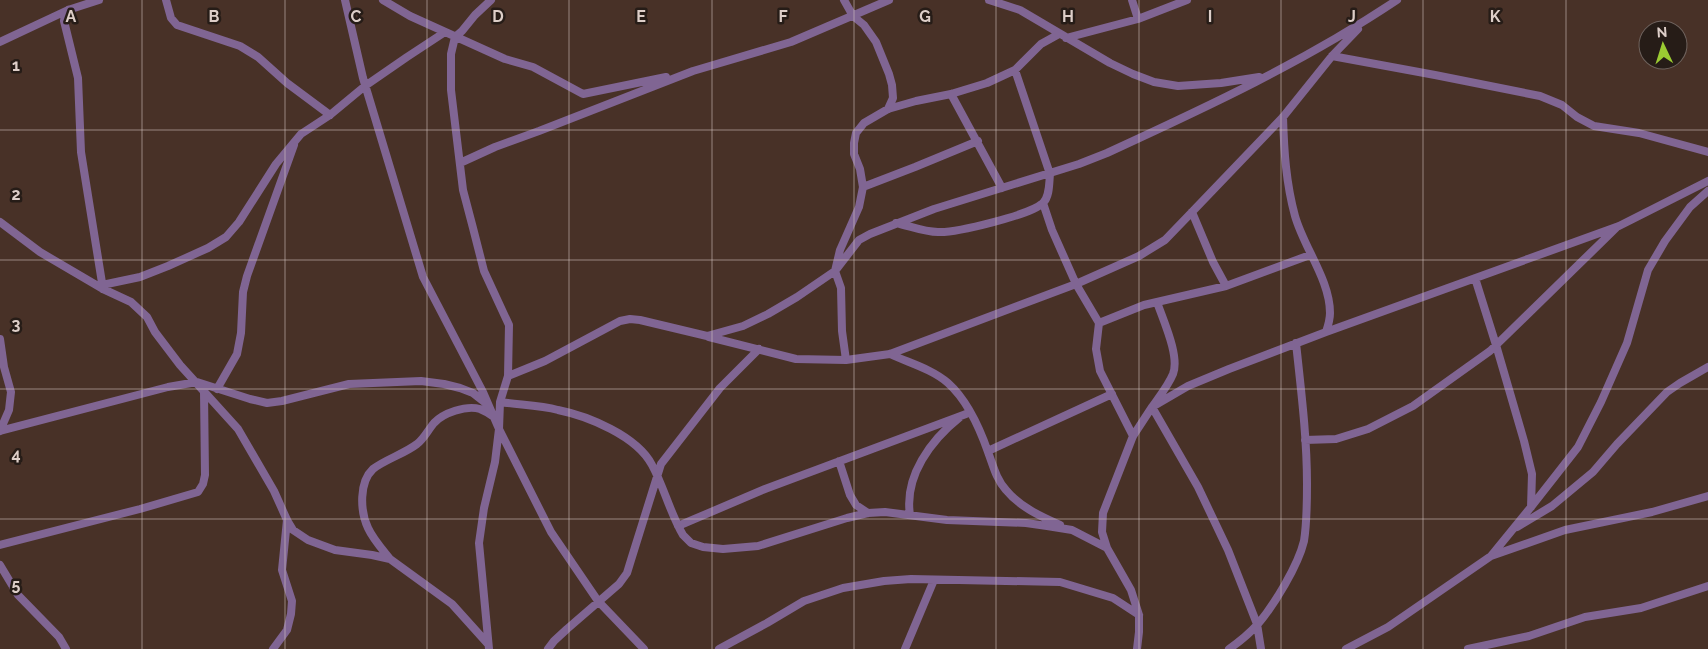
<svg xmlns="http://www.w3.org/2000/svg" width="1708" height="649" font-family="Raleway,sans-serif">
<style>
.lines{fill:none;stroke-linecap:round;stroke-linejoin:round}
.minor{stroke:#806593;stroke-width:8}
.grid{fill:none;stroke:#ddcec8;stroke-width:1;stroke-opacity:0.55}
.grid-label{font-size:16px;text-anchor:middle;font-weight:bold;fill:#ddcec8;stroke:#261c17;stroke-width:5;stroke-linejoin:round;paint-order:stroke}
</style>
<rect width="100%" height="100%" fill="#483127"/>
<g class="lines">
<path class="minor" d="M166 0 171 18 177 25 240 46 258 57 287 83 330 115
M345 0 363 78 423 277 483 392 499 429 495 462 484 508 479 543 489 649
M383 0 410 16 505 59 533 67 583 94 666 77
M491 0 475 15 462 31 455 37 451 54V90L463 190 473 228 484 271 509 325 508 376 500 402 499 429 551 532 598 601 644 649
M844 0 853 16 864 25 876 42 889 74 892 85 893 98 888 109
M989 0 1020 10 1110 63 1133 74 1154 82 1178 86 1221 83 1259 77
M1132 0 1138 19
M68 10 65 13 64 21 78 78 81 152 103 289
M1066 38 1138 19 1187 0
M0 42 68 10 99 0
M1332 56 1435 75 1540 96 1562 105 1577 117 1594 126 1639 133 1708 152
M951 94 1002 188
M1283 117C1284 151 1286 183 1295 216 1304 248 1330 280 1330 313 1330 320 1328 326 1326 332
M460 163 495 147 539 131 693 71 791 42 889 0
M863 187 915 167 978 141
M1043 203 1052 230 1076 284 1099 323 1096 349 1100 371 1133 436
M1192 212 1213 262 1226 286
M0 222 40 252 103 289 131 302 147 317 155 332 180 365 238 429 274 491 287 520 293 530 308 540 335 550 372 555 390 559 452 604 488 644
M896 223C910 226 924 232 938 232 956 233 1030 215 1043 203 1050 196 1049 183 1050 174L1015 70
M1475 278 1496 345 1524 441 1532 474 1531 507
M102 285 140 277 168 266 208 248 226 237 239 222 276 164 301 134 330 115 365 86 407 57 445 32
M1157 302C1163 320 1180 356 1173 374 1168 386 1159 397 1152 407L1198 487 1228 550 1257 624 1261 649
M1099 323 1144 305 1226 286 1310 255
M709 337 796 359 846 360 890 354 1076 284 1139 256 1165 240 1192 212 1283 117 1332 56 1358 29
M0 339 4 367 11 392 9 410 0 431
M890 354C909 363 932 369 948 383 967 400 980 429 988 452 993 465 996 479 1006 490 1020 507 1040 516 1060 525
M846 360 842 331 841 288 835 271 840 250 859 207 863 187 860 169 854 154V143L856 133 864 123 888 109 916 101 951 94 987 83 1015 70 1041 44 1059 34
M508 376 545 361 620 321 630 319 640 320 707 336 743 326 768 314 797 297 835 271 859 240 870 234 934 209 1079 164 1107 153C1207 107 1306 61 1397 0
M217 389 237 354 241 333 243 292 247 276 294 145
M500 402C519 405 539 405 558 410 588 416 637 436 652 465 664 487 670 513 683 535L691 543 703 547 723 549 758 546 847 518 868 513 885 512 947 520 1026 523 1047 526 1072 530 1107 548
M0 431 168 387 197 382 250 399 267 403 282 401 349 384 421 381 444 384 460 388 473 393 487 404
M1305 440 1336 439 1368 429 1413 406 1490 351 1616 228
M988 451 1112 394
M839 461 850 495 856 505 868 513
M910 515C904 476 931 440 960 417
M678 526 765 489 966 414
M1517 527 1552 506 1593 472 1617 444 1667 392 1680 383 1708 367
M0 545 140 509 198 492 203 484 205 475 204 392
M1491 556 1565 530 1652 512 1708 496
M390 559C382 549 373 539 368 528 360 511 359 482 373 469 386 459 404 454 417 444 424 439 428 430 434 423 443 413 466 405 480 409 485 411 490 414 494 417
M0 565 18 595 59 637 66 649
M273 649 287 630 291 614 292 601 282 570 287 520
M548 649 554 641 567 629 619 584 627 573 631 560 661 464 720 388 759 349
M719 649 767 623 804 601 843 588 884 581 911 579 1060 582 1113 598 1139 615
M905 649 934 580
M1137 649 1139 632V615L1131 590 1107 548 1102 532 1103 513 1133 436 1152 407 1188 386 1229 369 1326 332 1619 226 1708 181
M1229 649C1239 642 1249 634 1258 624 1274 605 1298 566 1304 541 1307 522 1307 504 1307 484 1307 437 1301 390 1296 343
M1346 649 1388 627 1491 556 1531 507 1578 447 1601 402 1627 343 1648 270 1665 241 1690 207 1708 191
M1468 649 1529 636 1585 617 1641 608 1708 586"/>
</g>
<path class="grid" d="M142 0V649M285 0V649M427 0V649M569 0V649M712 0V649M854 0V649M996 0V649M1139 0V649M1281 0V649M1423 0V649M1566 0V649M0 130H1708M0 260H1708M0 389H1708M0 519H1708"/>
<g class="grid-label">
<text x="71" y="22">A</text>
<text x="214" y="22">B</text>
<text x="356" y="22">C</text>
<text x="498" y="22">D</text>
<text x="641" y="22">E</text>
<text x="783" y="22">F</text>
<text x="925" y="22">G</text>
<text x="1068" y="22">H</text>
<text x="1210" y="22">I</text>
<text x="1352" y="22">J</text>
<text x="1495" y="22">K</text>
<text x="16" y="71">1</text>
<text x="16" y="200">2</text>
<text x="16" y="330">3</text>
<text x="16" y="460">4</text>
<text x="16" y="590">5</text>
</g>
<g transform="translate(1663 45) rotate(356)"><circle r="24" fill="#261c17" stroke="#6f635e"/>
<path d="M0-4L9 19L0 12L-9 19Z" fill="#9bcb32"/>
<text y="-8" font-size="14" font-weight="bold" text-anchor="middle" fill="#ddcec8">N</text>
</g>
</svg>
